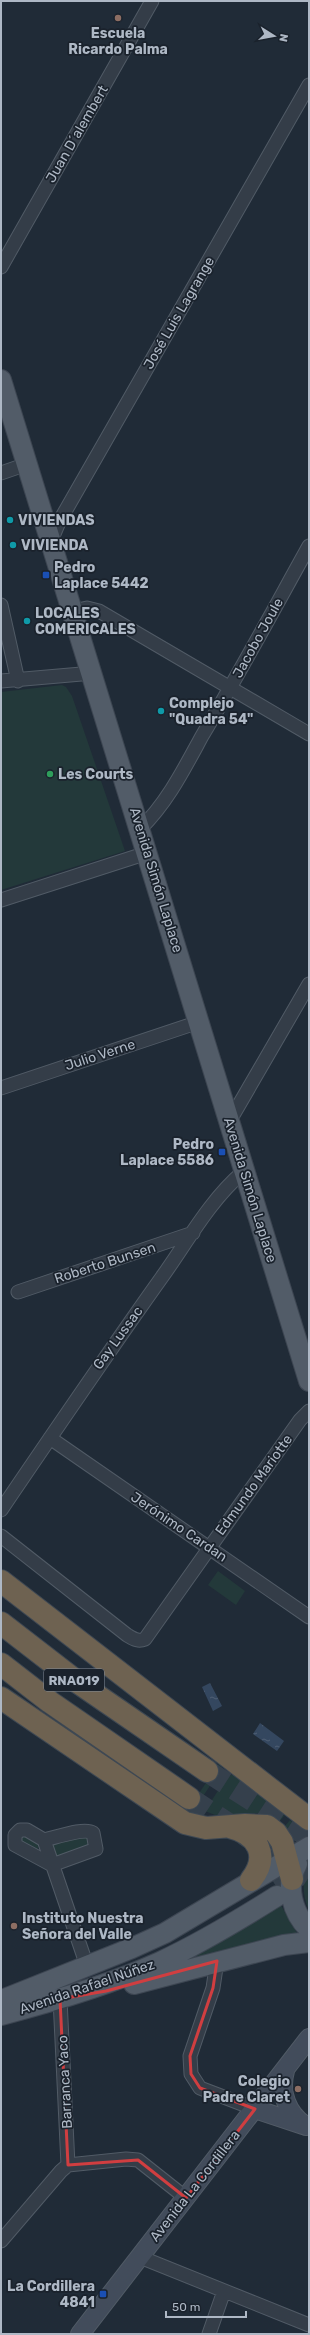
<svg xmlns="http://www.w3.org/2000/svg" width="310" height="2335" font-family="Rubik,sans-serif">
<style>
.green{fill:#23393a}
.water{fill:url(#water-ripples)}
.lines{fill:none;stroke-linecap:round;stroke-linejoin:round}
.primary-tunnel{stroke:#35404c;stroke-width:20;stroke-dasharray:20 10;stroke-linecap:butt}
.motorway-tunnel{stroke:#35404c;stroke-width:22;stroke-dasharray:22 11;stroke-linecap:butt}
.minor-casing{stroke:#515b66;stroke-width:15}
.secondary-casing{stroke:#515b66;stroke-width:20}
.primary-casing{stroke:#3d4652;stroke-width:22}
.motorway-casing{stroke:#3e4853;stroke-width:24}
.minor{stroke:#343d48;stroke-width:13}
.secondary{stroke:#424c5b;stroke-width:18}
.primary{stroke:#525c68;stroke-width:20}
.motorway{stroke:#6e6251;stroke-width:22}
.marked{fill:none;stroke:#d03e40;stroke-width:3;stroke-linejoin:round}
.education-dot{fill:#8d6e63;stroke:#1a222c;stroke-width:1.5}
.culture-dot{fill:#0f9aa8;stroke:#1a222c;stroke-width:1.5}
.transit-dot{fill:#1a4fb4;stroke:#1a222c;stroke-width:1.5}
.leisure-dot{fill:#2e9e5b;stroke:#1a222c;stroke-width:1.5}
.labels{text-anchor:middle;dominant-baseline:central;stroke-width:3.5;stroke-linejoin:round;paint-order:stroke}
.shield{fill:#1a222c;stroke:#828b97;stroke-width:1}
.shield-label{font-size:13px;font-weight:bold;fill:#aeb8c5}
.poi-label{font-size:14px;font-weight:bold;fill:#aeb8c5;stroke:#1a222c;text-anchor:start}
.street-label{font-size:14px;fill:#aeb8c5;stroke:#1a222c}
</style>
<defs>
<pattern id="water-ripples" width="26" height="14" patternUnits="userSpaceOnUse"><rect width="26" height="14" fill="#34475f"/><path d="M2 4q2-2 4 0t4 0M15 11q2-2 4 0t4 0" fill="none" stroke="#4f5f74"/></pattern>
</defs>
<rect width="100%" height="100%" fill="#202b37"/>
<path class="green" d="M62 685 66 687 72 696 125 851 1 890V692Z
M218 1571 245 1591 236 1605 208 1585Z
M219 1764 222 1768 189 1817 184 1815Z
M233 1774 280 1810 284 1816 280 1821 260 1813 215 1815 205 1811 226 1778Z
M290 1820 301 1829 293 1836 285 1826Z
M22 1833 38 1843V1854L17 1842Z
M89 1833 93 1847 54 1857 50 1843Z
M309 1865V1910C302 1895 302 1880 309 1865Z
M278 1900 298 1935 135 1980Z"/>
<path class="water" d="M210 1683 222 1706 213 1711 202 1687Z
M260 1723 284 1741 277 1751 253 1734Z"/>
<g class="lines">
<path class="primary-tunnel" d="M274 1883 309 1861"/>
<path class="motorway-tunnel" d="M207 1771 309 1837
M189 1798 309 1877"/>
<defs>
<path id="minor" d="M1 267 152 1
M1 473 27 464
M51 541 59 522 309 85
M1 605 18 681
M73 611 87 608 99 611 309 734
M1 681 93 673
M140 829C167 803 184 769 202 736 239 674 274 609 309 546
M1 900 147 853
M1 1088 199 1022
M229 1122 309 984
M18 1292 193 1233
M50 1438 309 1617
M1 1510C54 1432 107 1354 162 1277 187 1242 210 1200 243 1172
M1 1536 127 1635C134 1639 138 1642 145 1639L300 1420 309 1411
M20 1830H27L44 1840C55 1838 84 1827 93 1833L96 1849 52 1865 15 1845V1835Z
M44 1840 87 1966
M217 1961 213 1988 190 2056 191 2074 200 2088 255 2109
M60 1999 68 2165
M1 2241 61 2171 68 2165 126 2159 138 2160 186 2198
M140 2257 309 2325
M209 2334 224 2291"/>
<path id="secondary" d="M285 2071C279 2092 287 2114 306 2126
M255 2109 303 2125
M80 2334 309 2038"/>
<path id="primary" d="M1 380 309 1381
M297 1864C285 1885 292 1913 309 1929
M134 1984 284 1945 309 1942
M2 2000 132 1948 165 1933 309 1847
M1 2015C55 2001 109 1985 160 1962 201 1943 239 1920 277 1896"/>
<path id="motorway" d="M1 1581 309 1819
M1 1623 76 1681 207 1771
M1 1664 50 1702 189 1798
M1 1698 185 1823 206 1828 245 1825 267 1826 276 1833 282 1842 292 1879
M230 1827C258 1834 270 1856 251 1880"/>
</defs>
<use href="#minor" class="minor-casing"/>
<use href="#secondary" class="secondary-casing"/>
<use href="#primary" class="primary-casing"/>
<use href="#motorway" class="motorway-casing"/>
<use href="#minor" class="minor"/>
<use href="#secondary" class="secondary"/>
<use href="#primary" class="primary"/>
<use href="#motorway" class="motorway"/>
</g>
<path class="marked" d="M217 1961 213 1988 190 2056 191 2074 200 2088 255 2109 186 2198 138 2160 68 2165 60 1999 106 1991Z"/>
<g class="education-dot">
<circle cx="118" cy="18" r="4"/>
<circle cx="14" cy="1926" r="4"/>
<circle cx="298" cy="2089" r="4"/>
</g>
<g class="culture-dot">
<circle cx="10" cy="520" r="4"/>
<circle cx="13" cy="545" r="4"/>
<circle cx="27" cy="621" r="4"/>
<circle cx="161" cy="711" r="4"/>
</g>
<g class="transit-dot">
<rect x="42" y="571" width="8" height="8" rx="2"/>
<rect x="218" y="1148" width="8" height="8" rx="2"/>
<rect x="99" y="2290" width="8" height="8" rx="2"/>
</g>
<circle class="leisure-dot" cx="50" cy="774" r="4"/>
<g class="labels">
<rect class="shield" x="44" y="1669" width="60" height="22" rx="3"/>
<g class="shield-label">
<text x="74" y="1680">RNA019</text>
</g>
<g class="poi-label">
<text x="118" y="33" text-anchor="middle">Escuela<tspan x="118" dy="16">Ricardo Palma</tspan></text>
<text x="18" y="520">VIVIENDAS</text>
<text x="21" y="545">VIVIENDA</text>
<text x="54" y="567">Pedro<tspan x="54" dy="16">Laplace 5442</tspan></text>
<text x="35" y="613">LOCALES<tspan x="35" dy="16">COMERICALES</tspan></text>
<text x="169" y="703">Complejo<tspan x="169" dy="16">"Quadra 54"</tspan></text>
<text x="58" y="774">Les Courts</text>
<text x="214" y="1144" text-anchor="end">Pedro<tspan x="214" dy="16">Laplace 5586</tspan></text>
<text x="22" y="1918">Instituto Nuestra<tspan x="22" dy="16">Señora del Valle</tspan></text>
<text x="290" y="2081" text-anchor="end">Colegio<tspan x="290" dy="16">Padre Claret</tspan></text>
<text x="95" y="2286" text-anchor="end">La Cordillera<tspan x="95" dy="16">4841</tspan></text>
</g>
<g class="street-label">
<text transform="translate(77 134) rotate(-60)">Juan D´alembert</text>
<text transform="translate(179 313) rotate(-60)">José Luis Lagrange</text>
<text transform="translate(258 638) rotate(-61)">Jacobo Joule</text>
<text transform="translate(156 880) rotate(73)">Avenida Simón Laplace</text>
<text transform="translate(100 1055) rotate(-18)">Julio Verne</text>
<text transform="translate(250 1190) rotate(73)">Avenida Simón Laplace</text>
<text transform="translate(105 1263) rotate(-18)">Roberto Bunsen</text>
<text transform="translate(118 1338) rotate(-54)">Gay Lussac</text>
<text transform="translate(254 1485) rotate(-54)">Edmundo Mariotte</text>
<text transform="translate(179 1527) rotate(34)">Jerónimo Cardan</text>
<text transform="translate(87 1987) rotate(-19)">Avenida Rafael Núñez</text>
<text transform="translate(65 2082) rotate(-93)">Barranca Yaco</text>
<text transform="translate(195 2186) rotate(-52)">Avenida La Cordillera</text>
</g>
</g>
<rect width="310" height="2335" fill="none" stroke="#aeb8c5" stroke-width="4"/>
<g transform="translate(274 36) rotate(101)" stroke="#1a222c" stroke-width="3" paint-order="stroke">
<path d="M0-3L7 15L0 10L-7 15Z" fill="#aeb8c5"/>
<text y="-6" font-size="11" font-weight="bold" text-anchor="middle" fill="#aeb8c5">N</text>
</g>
<path d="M166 2311v6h80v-6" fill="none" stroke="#aeb8c5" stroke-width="2"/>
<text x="172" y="2311" font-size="12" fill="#aeb8c5" stroke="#1a222c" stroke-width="3" paint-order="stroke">50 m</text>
</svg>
